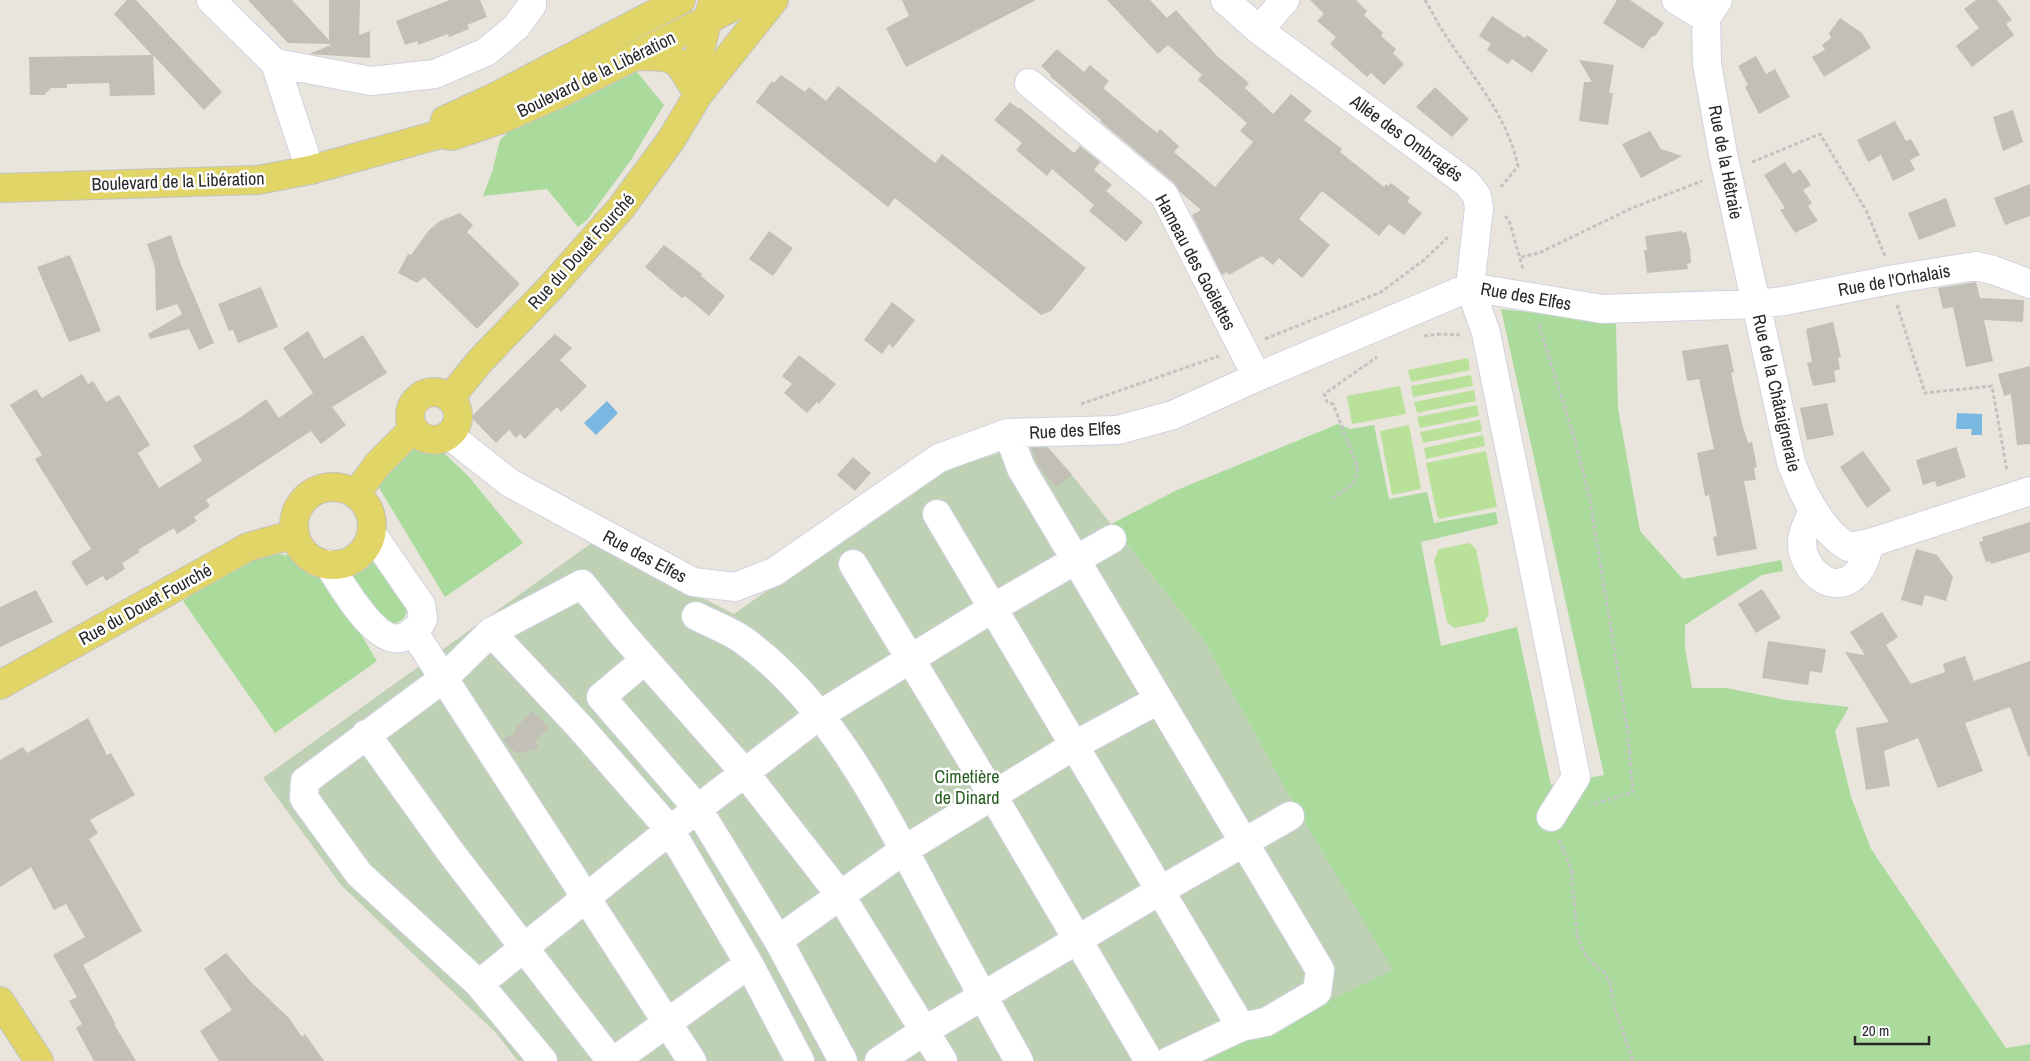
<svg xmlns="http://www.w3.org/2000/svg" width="2030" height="1061" font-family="'Archivo Narrow',sans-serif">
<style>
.green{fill:#aadb9d}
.cemetery{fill:#bfd1b5}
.pitch{fill:#bae19a}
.water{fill:#79b8e1}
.building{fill:#c2bfb7}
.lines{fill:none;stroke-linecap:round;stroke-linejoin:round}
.minor-casing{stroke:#d1d2e0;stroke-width:30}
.major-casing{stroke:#c3c3c3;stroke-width:30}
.path{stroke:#c3c3c3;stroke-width:3;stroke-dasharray:4 2.5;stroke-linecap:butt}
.minor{stroke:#fff;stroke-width:28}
.major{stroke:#e1d568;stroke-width:28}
.labels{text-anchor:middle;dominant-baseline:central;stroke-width:5;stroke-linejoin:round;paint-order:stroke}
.street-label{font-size:18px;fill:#282828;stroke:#fff}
.park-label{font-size:18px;fill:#255d21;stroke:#fff}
</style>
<rect width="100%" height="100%" fill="#e9e5dc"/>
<path class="green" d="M637 72 664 105 631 160 587 220 578 227 547 189 483 196 492 172 500 140 513 127Z
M1501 309 1616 322 1618 408 1640 531 1683 579 1781 560 1783 571 1762 575 1685 625V648L1692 688H1726L1786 700 1849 707 1835 731 1851 797 1871 849 2006 1048 2030 1044V1061H1189L1392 970 1289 796 1204 641 1111 524 1177 490 1338 424 1351 429 1374 425 1389 499 1427 492 1434 523 1496 512 1498 524 1421 542 1441 646 1517 627 1551 785 1604 775Z
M412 445 443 452 470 478 523 543 445 597 378 486Z
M268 552 297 557 329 582 377 661 275 733 183 601 219 575Z
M371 554 407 604C408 618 402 621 390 626L383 623 348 570Z"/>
<path class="cemetery" d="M1042 440 1072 475 1204 641 1289 796 1393 970 1262 1033 1189 1061H518L496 1033 341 885 263 778 593 542 734 614 934 473Z"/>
<path class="pitch" d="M1468 358 1470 370 1411 382 1408 370Z
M1471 375 1473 386 1413 397 1411 386Z
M1400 386 1406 414 1352 424 1347 396Z
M1474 390 1476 401 1417 413 1414 402Z
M1477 405 1479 416 1420 428 1417 417Z
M1480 420 1482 431 1423 443 1420 432Z
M1409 425 1421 489 1392 495 1380 431Z
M1483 435 1485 446 1426 459 1424 448Z
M1486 451 1497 507 1438 519 1426 463Z
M1469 543 1476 549 1489 614 1484 622 1454 628 1447 622 1434 560 1439 549Z"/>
<path class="water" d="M607 401 618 413 596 435 584 423Z
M1957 413 1982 414V435H1971L1972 429H1956Z"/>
<path class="building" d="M127 0H136L222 92 204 110 153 55 155 95 110 96 109 83 67 84V88H51L44 95H30L29 57 152 55 114 14Z
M248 0H292L329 40V0H360L359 35 370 31V58L309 54 331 45 329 44 288 43Z
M450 0H480L487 17 467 25 469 29 449 37 448 34 418 45 417 41 405 45 396 21Z
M902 0H1036L906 67 886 28 909 16Z
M1107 0H1150L1167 18 1176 10 1217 56 1249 83 1245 88 1273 114 1291 94 1312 111 1304 120 1342 149 1340 152 1384 187 1386 184 1388 186 1391 183 1410 198 1407 201 1422 213 1404 235 1389 224 1379 236 1322 191 1299 219 1330 245 1302 278 1279 258 1273 265 1262 256 1229 275 1227 272 1222 275 1192 215 1201 210 1180 192 1174 183 1100 121 1101 120 1050 76 1051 75 1041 66 1057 49 1084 72 1090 65 1109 81 1103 88 1157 133 1160 129 1179 146 1174 152 1215 187 1253 142 1240 131 1247 123 1198 80 1202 75 1168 45 1158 54Z
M1310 0H1356L1367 11 1364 15 1383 33 1381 36 1396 49 1393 53 1404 64 1384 85 1371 73 1367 77 1330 44 1336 37 1317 21 1324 14Z
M1617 0H1630L1664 23 1656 35 1651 37 1643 49 1603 23Z
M1976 0H1997L2012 20 2006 24 2014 35 1972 67 1956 46 1979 28 1964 9Z
M1492 16 1525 38 1527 35 1548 50 1532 73 1512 59 1508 64 1487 50 1491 44 1479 36Z
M1840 18 1862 33 1871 48 1824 77 1812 57 1825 50 1822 45 1831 38 1829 33Z
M1756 56 1766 74 1775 69 1790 97 1759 114 1745 87 1748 85 1738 66Z
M1579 60 1614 65 1609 93H1613L1608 125 1579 121 1584 82H1592Z
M781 75 805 92 809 87 826 101 838 86 935 163 942 154 1086 268 1051 311 1041 315 895 198 888 207 756 102 772 81 774 83Z
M1435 87 1469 119 1452 137 1416 107Z
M1010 102 1019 109 1020 108 1074 153 1080 146 1100 162 1094 170 1112 185 1106 191 1143 222 1126 242 1089 211 1094 205 1052 169 1047 176 1016 150 1022 143 994 120Z
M2013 110 2023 142 2003 151 1993 117Z
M1895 121 1906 141 1911 139 1920 155 1910 160 1915 170 1893 181 1881 155 1868 162 1857 140Z
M1650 131 1661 149 1682 156 1641 178 1622 144Z
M1785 162 1793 174 1800 169 1811 185 1803 190 1812 203 1808 206 1818 221 1795 233 1780 210 1785 208 1764 175Z
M2030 184V216L2005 225 1994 198Z
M1946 198 1956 226 1919 240 1908 213Z
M460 213 473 225 467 232 520 284 477 329 424 277 417 283 398 273 408 254 411 255 429 230 440 221Z
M769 231 793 248 773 276 749 259Z
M1682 231V233L1686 232 1690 249 1691 263 1687 264 1688 269 1647 273 1644 250H1647L1645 236Z
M171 235 181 265 214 343 199 350 189 329 150 339 148 334 182 314 177 304 156 311 155 267 147 244Z
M664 245 702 274 701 276 725 296 709 316 685 296 682 298 645 267Z
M70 255 101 331 69 342 37 267Z
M1976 282 1980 298 2024 300 2023 322 1984 320 1993 361 1966 367 1953 307 1943 309 1938 288Z
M261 287 278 327 238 343 233 330 229 331 218 304Z
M892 302 915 320 893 348 889 344 882 354 864 340Z
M1833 322 1841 357 1838 358 1840 369 1834 371 1836 382 1813 386 1807 363 1812 362 1806 329Z
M308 331 324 359 363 335 387 373 332 407 346 425 321 444 311 431 206 500 210 506 194 517 197 521 177 534 174 528 138 550 140 552 122 563 125 569 106 581 103 576 86 586 71 562 91 549 35 459 42 455 10 405 36 389 42 398 82 374 88 384 93 381 106 402 119 395 150 445 138 453 159 488 202 461 193 446 238 419 266 399 279 418 313 393 283 348Z
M555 334 572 348 560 360 587 386 561 412 557 407 525 439 520 434 516 438 509 430 496 443 471 417Z
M1728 344 1734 372 1731 373 1742 424 1748 443 1752 442 1757 467 1754 468 1756 480 1744 481 1757 549 1717 556 1713 537 1717 536 1709 495 1705 496 1697 453 1714 449 1699 379 1687 381 1682 351Z
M799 355 836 384 819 404 817 402 807 413 784 393 792 384 782 376Z
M2030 366V444L2017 445 2011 394 2004 396 1998 374Z
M1827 403 1834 435 1807 440 1800 408Z
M1956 447 1966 477 1937 487 1935 481 1923 485 1916 460Z
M1032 448H1048L1072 475 1056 487 1039 467Z
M1863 451 1891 490 1867 508 1840 467Z
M853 457 871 473 855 491 837 475Z
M2030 522V552L1991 564 1990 561 1986 562 1979 542 1983 541 1982 537Z
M1916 549 1937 555 1953 577 1946 601 1925 595 1922 606 1901 600Z
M1762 589 1781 618 1756 633 1738 604Z
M36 590 53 622 0 647V607Z
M1882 612 1898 637 1886 645 1911 684 1945 672 1943 664 1965 656 1974 681 2030 661V756H2028L2010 707 1965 723 1983 771 1938 788 1918 738 1884 751 1890 786 1866 790 1856 728 1889 722 1845 652 1865 655 1850 632Z
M1768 641 1826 649 1822 673 1810 671 1808 685 1762 678Z
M533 711 549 728 535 741 539 748 522 753 515 752 502 739 514 734 517 726Z
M88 718 107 755 111 753 135 795 90 820 98 833 89 839 142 931 83 965 115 1023 114 1024 136 1061H94L76 1028 82 1024 69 1001 77 997 53 955 85 937 66 904 54 910 31 867 0 887V760L23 747 27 753Z
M226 953 251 982 289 1018 302 1037 305 1034 324 1061H219L200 1031 232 1010 204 969Z"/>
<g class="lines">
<defs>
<path id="minor" d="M211 0 275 63 310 170
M1225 0 1259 30 1467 183 1477 196 1479 208 1470 287 1486 333 1576 777 1551 817
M1676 0 1706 18
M1718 0 1706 18 1707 64 1723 154 1791 462C1802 492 1819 529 1848 547L1870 543 2030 491
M1259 30 1285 0
M275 63 371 81 435 74 486 52 516 27 532 5V0
M1029 83 1164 195 1257 377
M1008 433 1021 468 1320 970 1317 992 1266 1022 1241 1027 1169 1061
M449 435 510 483 693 582 735 587 774 572 939 458 1008 433 1118 430 1173 415 1257 377 1470 287 1602 309 1756 304 1784 301 1895 279 1976 266 1993 270 2030 284
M1813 509C1810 519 1802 531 1802 542 1801 567 1830 596 1853 577 1864 568 1866 555 1870 543
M937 514 1241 1027
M328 564C341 583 374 644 401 638 404 638 408 635 411 633 417 629 420 626 423 619L421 605 372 534
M853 564 993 796 1149 1061
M696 616C711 624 729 630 743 640 828 701 880 805 928 895 958 951 988 1006 1019 1061
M413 631 692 1061
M491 632 580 727 670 830 749 964 800 1061
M645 660 601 697 698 809 778 940 843 1061
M366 734 452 854 611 1061
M778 940 904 850 1075 745 1158 700
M479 984 670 830 821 714 993 608 1112 539
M543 1061 479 984 359 874 304 798 305 781 444 678 491 632 582 584 624 636 745 773 840 895 943 1061
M614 1061 749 964
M879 1061 924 1031 1161 890 1290 816"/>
<path id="major" d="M635 56C680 56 676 57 698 95
M698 95 699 54 711 8
M441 134 445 120 493 98 681 0
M0 188 258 180 310 170 441 134 452 136 502 119 559 94 747 0
M410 416a24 24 0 1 1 48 0a24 24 0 1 1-48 0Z
M450 398 480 361 552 286 621 208 671 140 698 95 774 0
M294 526a39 39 0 1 1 78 0a39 39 0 1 1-78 0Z
M356 494 378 464 413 429
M0 685 248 547 295 534
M0 1001 39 1061"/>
</defs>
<use href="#minor" class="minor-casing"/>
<use href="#major" class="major-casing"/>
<path class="path" d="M1425 0C1432 11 1437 23 1444 33 1472 76 1507 115 1518 166L1501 187
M1752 162 1820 134 1866 210 1885 256
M1505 216 1509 220 1523 269
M1521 257 1539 253 1632 208 1702 181
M1897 305 1925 393 1992 386 2007 471
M1539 325 1573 434 1589 494 1627 727 1633 792 1591 805
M1424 336 1441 334 1460 335
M1265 339 1381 292 1424 260 1449 236
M1327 392 1377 357
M1324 393 1327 402 1333 404 1358 468 1354 484 1332 498
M1081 404 1219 356
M1559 840 1571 868 1577 934 1583 951 1592 963 1604 972 1610 983 1614 1006 1633 1061"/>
<use href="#minor" class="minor"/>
<use href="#major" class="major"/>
</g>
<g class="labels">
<g class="street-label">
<text transform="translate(596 74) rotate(-26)">Boulevard de la Libération</text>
<text transform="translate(1407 138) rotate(36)">Allée des Ombragés</text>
<text transform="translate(1726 162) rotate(79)">Rue de la Hêtraie</text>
<text transform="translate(178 181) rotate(-2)">Boulevard de la Libération</text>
<text transform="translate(581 251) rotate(-48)">Rue du Douet Fourché</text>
<text transform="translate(1196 262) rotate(62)">Hameau des Goëlettes</text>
<text transform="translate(1894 280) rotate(-10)">Rue de l'Orhalais</text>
<text transform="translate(1526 296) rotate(10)">Rue des Elfes</text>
<text transform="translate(1777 393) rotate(77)">Rue de la Châtaigneraie</text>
<text transform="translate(1075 430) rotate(-3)">Rue des Elfes</text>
<text transform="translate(645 556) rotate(28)">Rue des Elfes</text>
<text transform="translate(145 604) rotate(-29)">Rue du Douet Fourché</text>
</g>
<g class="park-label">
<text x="967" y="776">Cimetière<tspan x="967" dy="21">de Dinard</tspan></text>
</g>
</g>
<path d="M1855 1036v8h74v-8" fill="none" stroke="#282828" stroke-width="2.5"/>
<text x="1862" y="1036" font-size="15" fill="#282828" stroke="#ffffff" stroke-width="4" paint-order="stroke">20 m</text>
</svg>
